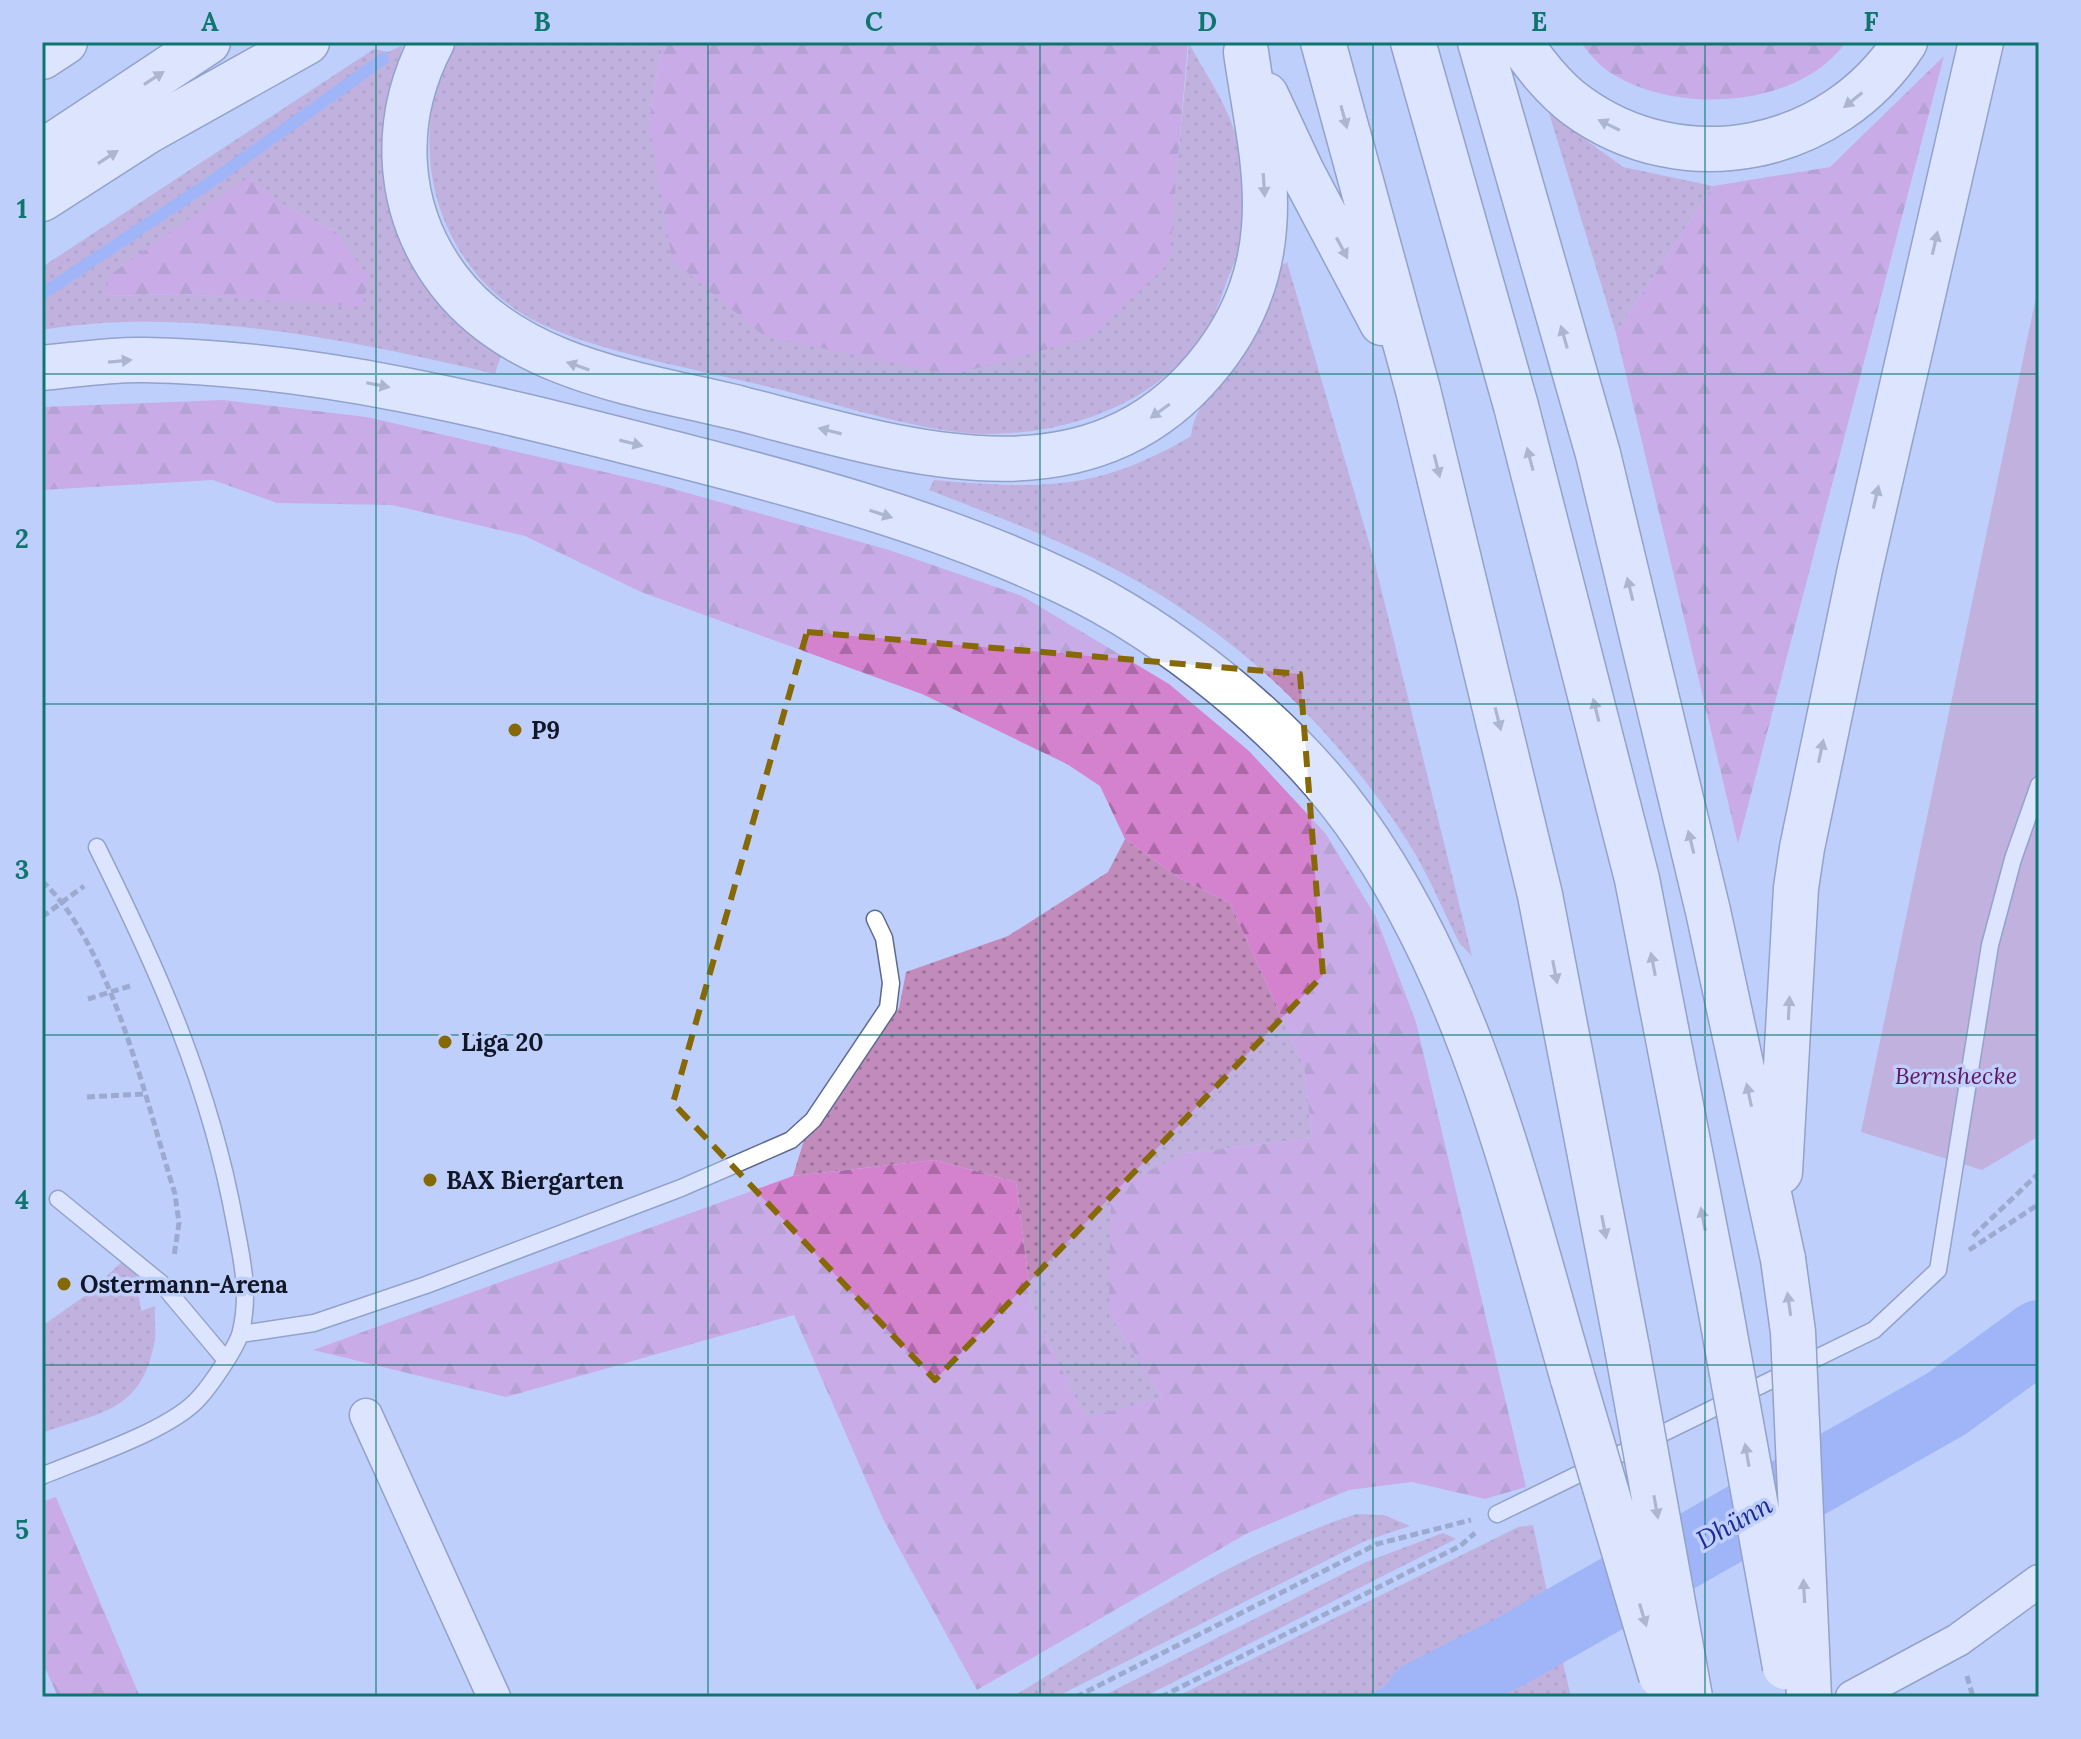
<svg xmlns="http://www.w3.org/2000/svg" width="2081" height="1739" font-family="Lora,serif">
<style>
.grass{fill:url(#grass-dots);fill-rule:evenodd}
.forest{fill:url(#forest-firs)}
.garden{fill:#c18cbc}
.water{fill:url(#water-rules)}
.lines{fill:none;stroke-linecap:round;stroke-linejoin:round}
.stream{stroke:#7996f4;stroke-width:12}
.river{stroke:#7996f4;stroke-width:72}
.service-casing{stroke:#5c6a91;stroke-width:19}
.minor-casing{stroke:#5c6a91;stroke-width:35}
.motorway-casing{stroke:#5c6a91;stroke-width:47}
.path{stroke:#717c9c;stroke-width:5;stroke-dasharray:8 4;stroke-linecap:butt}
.service{stroke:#fff;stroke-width:16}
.minor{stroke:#fff;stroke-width:32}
.motorway{stroke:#fff;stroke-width:44}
.motorway-bridge-casing{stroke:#5c6a91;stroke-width:47;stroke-linecap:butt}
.motorway-bridge{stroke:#fff;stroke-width:44}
.oneway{fill:#94979e}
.marked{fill:none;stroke:#866905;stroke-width:6;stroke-dasharray:16 10;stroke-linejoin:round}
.grid{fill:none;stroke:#0f766e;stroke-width:2;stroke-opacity:0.55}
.poi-dot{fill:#866905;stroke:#bfcffb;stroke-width:3}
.labels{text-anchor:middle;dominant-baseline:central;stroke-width:7;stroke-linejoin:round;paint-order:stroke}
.poi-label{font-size:24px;font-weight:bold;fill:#121727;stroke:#bfcffb;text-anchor:start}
.park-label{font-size:24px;font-style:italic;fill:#61165e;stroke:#bfcffb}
.water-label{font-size:26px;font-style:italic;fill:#1e2b96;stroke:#bfcffb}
.neatline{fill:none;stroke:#0f766e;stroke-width:3}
.grid-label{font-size:26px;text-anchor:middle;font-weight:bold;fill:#0f766e}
</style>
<defs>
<pattern id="grass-dots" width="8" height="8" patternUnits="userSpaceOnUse" patternTransform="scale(2)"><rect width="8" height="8" fill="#c18cbc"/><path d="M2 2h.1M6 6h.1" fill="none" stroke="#9b7199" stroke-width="1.8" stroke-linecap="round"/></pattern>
<pattern id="forest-firs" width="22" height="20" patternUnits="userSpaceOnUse" patternTransform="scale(2)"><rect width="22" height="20" fill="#d481ce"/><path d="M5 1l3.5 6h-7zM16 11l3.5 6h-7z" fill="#ab69a7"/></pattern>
<pattern id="water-rules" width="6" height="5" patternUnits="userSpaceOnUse" patternTransform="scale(2)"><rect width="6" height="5" fill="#7996f4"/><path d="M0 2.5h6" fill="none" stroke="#6279c6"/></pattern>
</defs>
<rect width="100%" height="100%" fill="#bfcffb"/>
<path class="grass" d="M455 42H663L649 121 1168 263 1189 43C1203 70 1223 98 1233 127 1242 149 1250 204 1246 227 1242 244 1235 262 1228 278 1222 293 1218 309 1210 323 1166 402 1069 435 984 434 921 433 828 401 765 386 696 369 600 353 537 322 434 270 401 139 455 42Z
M403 45C380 127 377 242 443 307 460 324 482 338 502 352L495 374C355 341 186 305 42 330V267L374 49 388 52ZM280 203 335 231 362 306 181 294 104 296Z
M1549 113 1623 167 1713 186 1616 333Z
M1287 262 1373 556 1472 956 1460 944C1443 911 1428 873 1408 842 1337 731 1240 636 1124 574 1062 540 995 516 929 490L934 480C1039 489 1097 492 1191 436 1195 401 1218 392 1236 364 1256 334 1267 302 1279 267Z
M1125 839 1179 878 1230 903 1304 1066 1312 1138 1186 1153 1109 1313 1162 1398 1085 1419 1032 1307 1016 1182 935 1160 793 1176 804 1140 899 1008 906 972 1008 936 1108 872Z
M124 1260 136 1274 141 1311 155 1306C154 1319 157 1332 154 1344 141 1412 100 1412 42 1433V1326L86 1295Z
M1356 1514 1384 1515 1410 1526 1365 1541 1056 1697H1012C1122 1631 1234 1554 1356 1514Z
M1533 1525 1549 1601 1363 1697H1176L1518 1527Z
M1443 1533 1456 1539 1144 1697H1101L1366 1562Z
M1560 1650 1571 1697H1460Z"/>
<path class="forest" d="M663 42H1188L1169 263 1091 337 952 375 764 336 672 260 649 121Z
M1580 42H1846C1798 110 1670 116 1605 69 1596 62 1588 51 1580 42Z
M1944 56 1738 844 1616 333 1713 186 1830 167Z
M250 176 280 203 335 231 369 278 362 307 182 294 104 296 111 274Z
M223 400 367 417 656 484 889 550 1022 596 1169 684 1249 751 1326 834 1376 917 1416 1022 1526 1487 1485 1499 1412 1482 1349 1490 1246 1534 977 1690 883 1519 794 1315 506 1397 313 1350 793 1176 935 1160 1016 1182 1032 1307 1085 1418 1162 1398 1109 1313 1111 1189 1186 1153 1312 1138 1304 1066 1230 903 1179 878 1125 839 1100 786 1067 764 922 694 641 592 525 536 392 505 277 503 213 480 42 490V407Z
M56 1497 140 1697H58L42 1661V1502Z"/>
<path class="garden" d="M2039 283V1136L1982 1170 1861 1132Z"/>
<path class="water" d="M1549 1601 1560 1650 1460 1697H1363Z"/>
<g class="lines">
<path class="stream" d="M42 294 212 181 383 59"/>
<path class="river" d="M1421 1697 1513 1650 1946 1404 2039 1336"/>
<defs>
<path id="service" d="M58 1199 162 1284 225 1359
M241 1334 314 1323 426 1285 681 1188 791 1140 813 1120 888 1008 891 983 884 938 875 919
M42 1476C84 1458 170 1431 199 1398 210 1386 238 1346 241 1331 250 1294 242 1259 235 1223 210 1085 159 972 97 847
M1497 1514 1874 1330 1938 1270 1990 945 2013 859 2039 785"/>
<path id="minor" d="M366 1415 494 1697
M1852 1697 1958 1640 2039 1581"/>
<path id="motorway" d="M432 42C391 120 395 210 449 281 517 370 641 384 742 409 896 448 1083 515 1205 369 1239 329 1260 281 1264 228 1269 170 1254 110 1246 52
M1323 42 1418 390 1540 895 1627 1348
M1413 42 1516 406 1637 879 1718 1296
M1480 42 1598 454 1708 911 1783 1259
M1519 42C1536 65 1553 88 1576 105 1683 184 1834 153 1905 42
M42 57 65 42
M1266 95 1302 172 1382 323
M42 152 208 42
M42 199 148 131 307 42
M42 368C75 365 110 359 144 360 318 363 488 406 656 449 794 484 936 521 1064 582 1168 631 1287 727 1354 820 1472 985 1517 1187 1573 1379
M1780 1172 1796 888 1802 848 1860 569 1981 42"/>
</defs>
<use href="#service" class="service-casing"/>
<use href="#minor" class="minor-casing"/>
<use href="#motorway" class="motorway-casing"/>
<path class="path" d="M42 881C112 946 146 1102 175 1194L179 1223 174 1256
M42 917 84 886
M88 999 130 986
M87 1097 143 1094
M1973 1236 2039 1173
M1969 1250 2039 1204
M1967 1676 1973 1697
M1076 1697 1377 1544 1471 1520
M1161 1697 1460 1546 1475 1533"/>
<use href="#service" class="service"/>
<use href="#minor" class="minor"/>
<use href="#motorway" class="motorway"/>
<defs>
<path id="motorway-bridge" d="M1783 1259 1793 1332 1809 1697
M1718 1296 1785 1667
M1627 1348 1690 1697
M1573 1379 1661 1676"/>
</defs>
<use href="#motorway-bridge" class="motorway-bridge-casing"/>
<use href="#motorway-bridge" class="motorway-bridge"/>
</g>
<defs><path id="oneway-solid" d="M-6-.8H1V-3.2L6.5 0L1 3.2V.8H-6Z" transform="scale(2)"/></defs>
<g class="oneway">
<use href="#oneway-solid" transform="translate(154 78) rotate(-33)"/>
<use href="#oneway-solid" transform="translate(1853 100) rotate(141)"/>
<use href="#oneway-solid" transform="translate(1344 117) rotate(75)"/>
<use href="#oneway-solid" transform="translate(1609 125) rotate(-154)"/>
<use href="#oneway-solid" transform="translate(108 157) rotate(-33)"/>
<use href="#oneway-solid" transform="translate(1264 185) rotate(86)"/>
<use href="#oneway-solid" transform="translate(1935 243) rotate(-77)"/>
<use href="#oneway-solid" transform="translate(1342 248) rotate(62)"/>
<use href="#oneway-solid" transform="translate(1564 337) rotate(-106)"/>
<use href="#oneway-solid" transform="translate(120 361) rotate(-5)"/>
<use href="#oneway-solid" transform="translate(578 366) rotate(-161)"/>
<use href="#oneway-solid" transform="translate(378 385) rotate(11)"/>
<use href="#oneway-solid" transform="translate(1160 411) rotate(144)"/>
<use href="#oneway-solid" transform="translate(830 431) rotate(-166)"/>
<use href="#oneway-solid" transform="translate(631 443) rotate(14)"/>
<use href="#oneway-solid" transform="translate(1530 459) rotate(-105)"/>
<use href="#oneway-solid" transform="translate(1437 466) rotate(76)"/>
<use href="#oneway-solid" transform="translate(1876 497) rotate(-77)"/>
<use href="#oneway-solid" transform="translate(881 514) rotate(18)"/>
<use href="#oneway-solid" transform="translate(1630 589) rotate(-104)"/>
<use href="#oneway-solid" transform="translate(1596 710) rotate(-104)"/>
<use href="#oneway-solid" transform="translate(1498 719) rotate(76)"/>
<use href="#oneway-solid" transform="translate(1821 751) rotate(-78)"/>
<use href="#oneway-solid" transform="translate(1691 842) rotate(-104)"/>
<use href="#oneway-solid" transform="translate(1653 964) rotate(-101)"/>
<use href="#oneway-solid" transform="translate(1555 972) rotate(79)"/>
<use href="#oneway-solid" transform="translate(1789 1008) rotate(-87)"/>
<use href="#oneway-solid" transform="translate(1749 1095) rotate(-102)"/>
<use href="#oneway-solid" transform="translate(1703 1219) rotate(-101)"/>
<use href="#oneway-solid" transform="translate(1604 1227) rotate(79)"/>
<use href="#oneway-solid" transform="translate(1789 1304) rotate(-98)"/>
<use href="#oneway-solid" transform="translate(1747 1455) rotate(-100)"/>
<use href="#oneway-solid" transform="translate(1656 1507) rotate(80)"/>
<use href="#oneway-solid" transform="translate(1804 1591) rotate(-93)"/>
<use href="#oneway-solid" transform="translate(1643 1615) rotate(73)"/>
</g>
<path d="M0 0H2081V1739H0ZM807 632 1300 674 1323 975 935 1380 673 1103Z" fill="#bfcffb" fill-opacity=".55" fill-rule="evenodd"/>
<path class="marked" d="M807 632 1300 674 1323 975 935 1380 673 1103Z"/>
<path class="grid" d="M376 42V1697M708 42V1697M1040 42V1697M1373 42V1697M1705 42V1697M42 374H2039M42 704H2039M42 1035H2039M42 1365H2039"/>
<g class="poi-dot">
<circle cx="515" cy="730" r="8"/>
<circle cx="445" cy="1042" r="8"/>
<circle cx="430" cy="1180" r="8"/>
<circle cx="64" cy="1284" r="8"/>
</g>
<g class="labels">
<g class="poi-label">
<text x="531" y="730">P9</text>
<text x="461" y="1042">Liga 20</text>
<text x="446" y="1180">BAX Biergarten</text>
<text x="80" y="1284">Ostermann-Arena</text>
</g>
<g class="park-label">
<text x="1956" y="1075">Bernshecke</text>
</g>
<g class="water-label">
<text transform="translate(1734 1522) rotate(-29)">Dhünn</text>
</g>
</g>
<rect width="2081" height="1739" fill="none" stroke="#bfcffb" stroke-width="88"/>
<rect x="44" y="44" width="1993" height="1651" class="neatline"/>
<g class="grid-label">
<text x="210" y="31">A</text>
<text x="542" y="31">B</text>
<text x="874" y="31">C</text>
<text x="1207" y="31">D</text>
<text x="1539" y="31">E</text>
<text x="1871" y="31">F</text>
<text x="22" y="218">1</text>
<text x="22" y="548">2</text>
<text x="22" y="879">3</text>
<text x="22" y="1209">4</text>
<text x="22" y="1539">5</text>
</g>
</svg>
